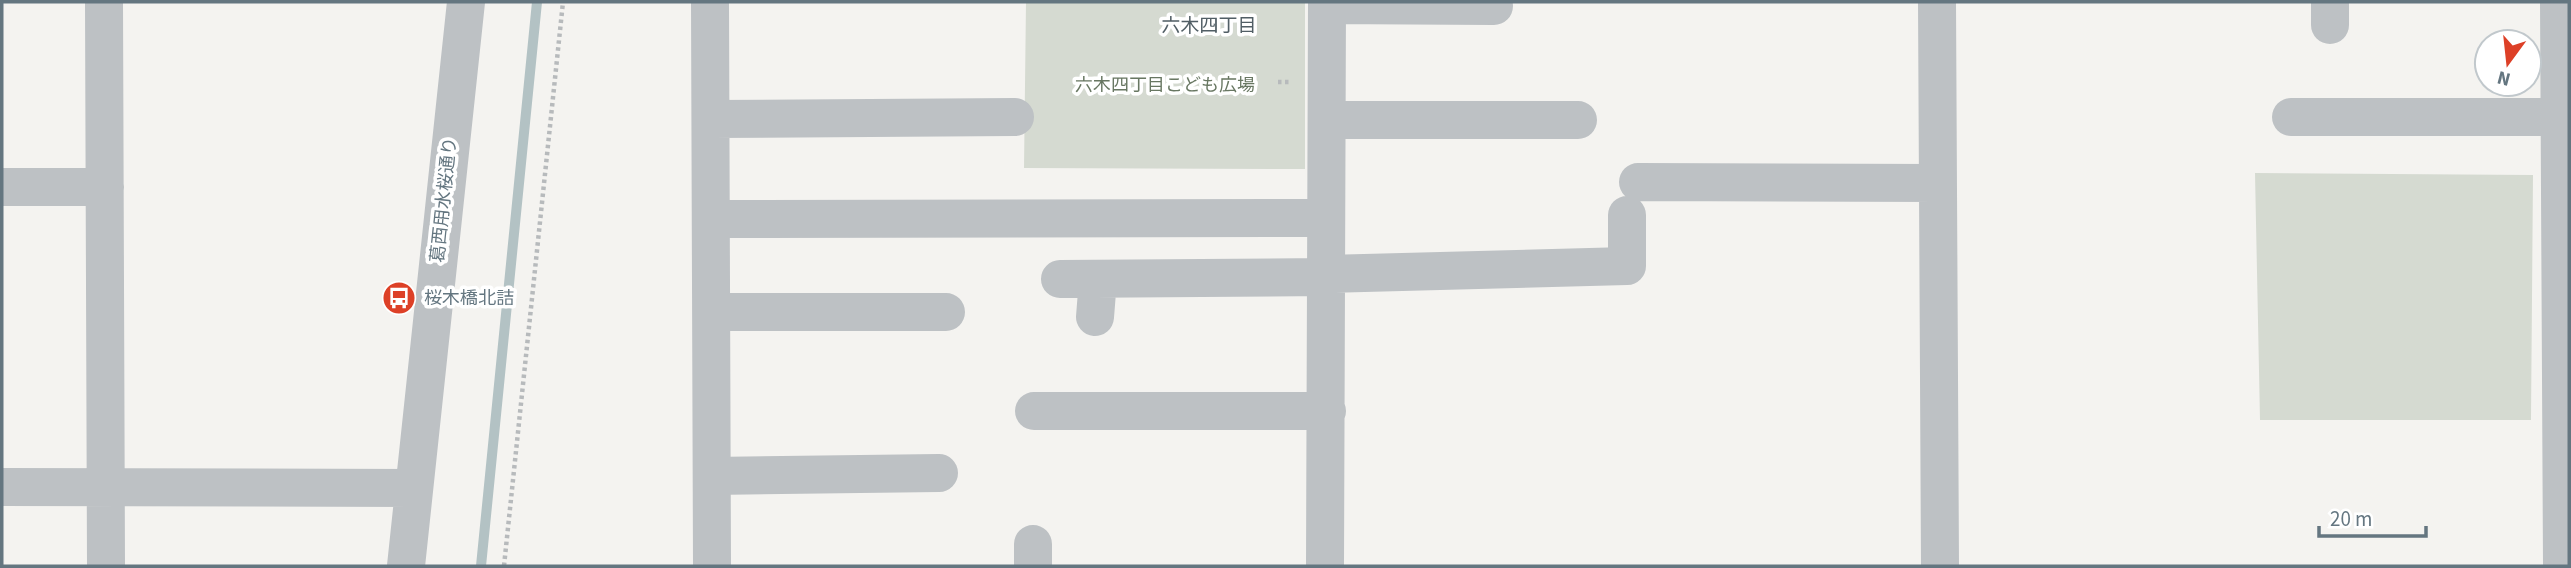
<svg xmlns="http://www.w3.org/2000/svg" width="2571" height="568" font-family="'Source Sans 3','Noto Sans JP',sans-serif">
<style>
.green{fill:#d5dad1}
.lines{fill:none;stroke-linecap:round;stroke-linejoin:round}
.stream{stroke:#b3c2c4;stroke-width:10}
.path{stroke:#b7babc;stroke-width:4.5;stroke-dasharray:3.5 3.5;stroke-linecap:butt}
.minor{stroke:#bdc1c4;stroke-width:38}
.labels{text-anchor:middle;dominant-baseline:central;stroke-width:7;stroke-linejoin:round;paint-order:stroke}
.park-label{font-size:18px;fill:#687762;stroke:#fff}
.street-label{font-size:18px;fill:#647680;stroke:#fff}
.poi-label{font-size:18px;fill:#647680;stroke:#fff;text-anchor:start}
.neighbourhood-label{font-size:19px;fill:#515e65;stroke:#fff}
</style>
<rect width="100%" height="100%" fill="#f4f3f0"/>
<path class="green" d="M1026 2H1305V169L1024 168Z
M2255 173 2533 175 2531 420H2260Z"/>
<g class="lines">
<path class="stream" d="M481 566 537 2"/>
<path class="path" d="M1278 82H1289
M504 566 563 2"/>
<path class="minor" d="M104 2 106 566
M710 2 712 566
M1937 2 1940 566
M2330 2V25
M2559 2 2562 566
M1327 5 1494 6
M2291 117H2560
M712 119 1015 117
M1328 120H1578
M1638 182 1938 183
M2 187H105
M712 219 1326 218
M1326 274 1627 266V215
M1060 279 1326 277
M712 312H946
M1095 317 1098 279
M1034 411H1327
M712 476 939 473
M2 487 414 488
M1033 544V566
M406 566 466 2
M1325 566 1327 2"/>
</g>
<defs>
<symbol id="bus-disc" viewBox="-11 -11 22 22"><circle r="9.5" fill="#dd4027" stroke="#fff"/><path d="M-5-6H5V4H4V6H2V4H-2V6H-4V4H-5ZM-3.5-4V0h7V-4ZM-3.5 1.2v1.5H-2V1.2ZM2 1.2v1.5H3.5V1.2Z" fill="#fff"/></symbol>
</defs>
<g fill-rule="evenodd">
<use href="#bus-disc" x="380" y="279" width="38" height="38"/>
</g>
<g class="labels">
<g class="park-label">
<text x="1165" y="85">六木四丁目こども広場</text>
</g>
<g class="street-label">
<text transform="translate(444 200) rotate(-84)">葛西用水桜通り</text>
</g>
<g class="poi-label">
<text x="424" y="298">桜木橋北詰</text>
</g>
<g class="neighbourhood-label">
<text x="1209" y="26">六木四丁目</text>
</g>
</g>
<rect width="2571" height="568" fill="none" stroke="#647680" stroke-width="7"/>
<g transform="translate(2508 63) rotate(195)"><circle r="33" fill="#ffffff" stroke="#c1c8cc" stroke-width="2"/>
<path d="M0-5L12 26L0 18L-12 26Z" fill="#dd4027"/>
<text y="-10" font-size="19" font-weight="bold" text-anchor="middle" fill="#647680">N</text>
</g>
<path d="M2319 526v10h107v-10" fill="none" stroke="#647680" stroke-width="3.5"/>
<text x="2330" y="526" font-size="21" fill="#647680" stroke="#ffffff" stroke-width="5" paint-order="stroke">20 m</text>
</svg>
